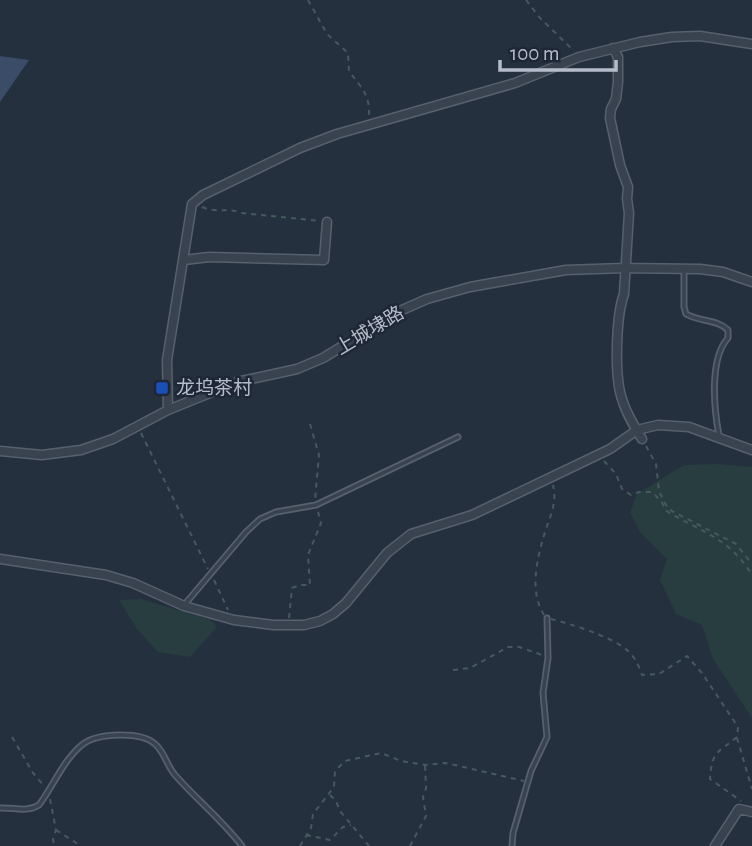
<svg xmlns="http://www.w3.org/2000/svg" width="752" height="846" font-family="'Alegreya Sans','Noto Sans SC',sans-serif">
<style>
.green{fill:#273d40}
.water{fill:#3b4c68}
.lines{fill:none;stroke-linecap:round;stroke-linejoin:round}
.lane-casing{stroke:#57606d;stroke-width:7}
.street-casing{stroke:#57606d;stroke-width:11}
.path{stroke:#455a5d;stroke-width:2;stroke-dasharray:5 5;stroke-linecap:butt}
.lane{stroke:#39424f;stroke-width:3.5}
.street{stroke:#39424f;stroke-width:8}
.transit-dot{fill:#1a4fb4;stroke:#1e2735;stroke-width:2.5}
.labels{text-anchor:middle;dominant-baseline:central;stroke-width:5;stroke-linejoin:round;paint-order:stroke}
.street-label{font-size:19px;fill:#b6bdca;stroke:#1e2735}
.poi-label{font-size:19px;fill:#b6bdca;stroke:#1e2735;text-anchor:start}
</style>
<rect width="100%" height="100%" fill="#25303f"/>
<path class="green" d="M716 464 752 467V718L713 659 702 625 676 614 660 580 667 559 640 532 630 512 637 494 684 465Z
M141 599 211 620 217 627 190 657 158 652 137 629 119 600Z"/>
<path class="water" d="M0 56 29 60 0 102Z"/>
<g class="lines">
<defs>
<path id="lane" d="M684 271V307L686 314C700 322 717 319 728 330V338C709 359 714 409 719 436
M185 604 246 532 260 519 276 512 316 505 458 437
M0 808C14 807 26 813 39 805 54 785 63 760 83 744 98 733 141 731 155 744 164 751 167 766 175 775 198 801 220 818 242 846
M512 846 513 833 531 771 547 737 543 693 548 658 547 618"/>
<path id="street" d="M613 48 618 57V82L616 99 611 109 610 118 620 165 628 187 627 199 629 213 624 294C616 316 614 376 622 399 626 413 634 426 642 439
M184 260 209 257 324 260 327 222
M168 410 167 360 192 204 203 195 300 148 337 134 515 83 579 57 640 42 672 37 700 36 752 44
M0 451 42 455 81 450 113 439 168 410 237 382 297 369 323 358 402 310 427 299 470 287 566 270 624 268 700 269 723 272 752 282
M0 559 106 575 133 583 184 606 234 620 273 625H304L320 621 333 614 346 603 387 553 411 534 472 515 610 449 637 430 658 425 689 427 752 450
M715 846 739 809 752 812"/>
</defs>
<use href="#lane" class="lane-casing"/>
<use href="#street" class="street-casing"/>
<path class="path" d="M308 0 327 34 348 53 349 71C361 88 370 93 369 117
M526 0 540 18 574 51
M202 207C219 214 228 207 241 213L320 221
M310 424 319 455 315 500
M141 433 208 569
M646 446 656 464 659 491 668 509 736 544 752 564
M604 461 616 474 622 489 631 495 639 492H652L662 502 665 510C700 532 728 536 752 575
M214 580 228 610
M544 615C530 593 536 563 543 539 548 519 558 506 553 485
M289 618 292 588 300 585H310L308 555 321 523 318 512
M551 619C571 624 613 637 628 651 635 657 639 666 642 675L659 674 687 656 702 673 738 727 737 737C717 754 712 750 710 779L741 801
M453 670 470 668 508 647H519L542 655
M12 737 33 773 45 787
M737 738 752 789
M330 795 336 801 340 811 369 846
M50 799 56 830 53 839 54 846
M56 830 81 846
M306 835 330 840 343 827 351 825
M300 846 311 828 313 814 334 787 335 771 345 761 381 753 401 761 425 765 446 763 524 781
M410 846 426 816 423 797 426 788 425 765"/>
<use href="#lane" class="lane"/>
<use href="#street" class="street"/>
</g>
<rect class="transit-dot" x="155" y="381" width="14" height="14" rx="3.5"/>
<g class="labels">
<g class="street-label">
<text transform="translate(370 331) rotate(-31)">上城埭路</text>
</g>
<g class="poi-label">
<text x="176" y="388">龙坞茶村</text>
</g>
</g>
<path d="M500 60v10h116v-10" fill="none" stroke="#b6bdca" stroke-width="3.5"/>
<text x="510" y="60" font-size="21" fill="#b6bdca" stroke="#1e2735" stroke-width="5" paint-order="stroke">100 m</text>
</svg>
